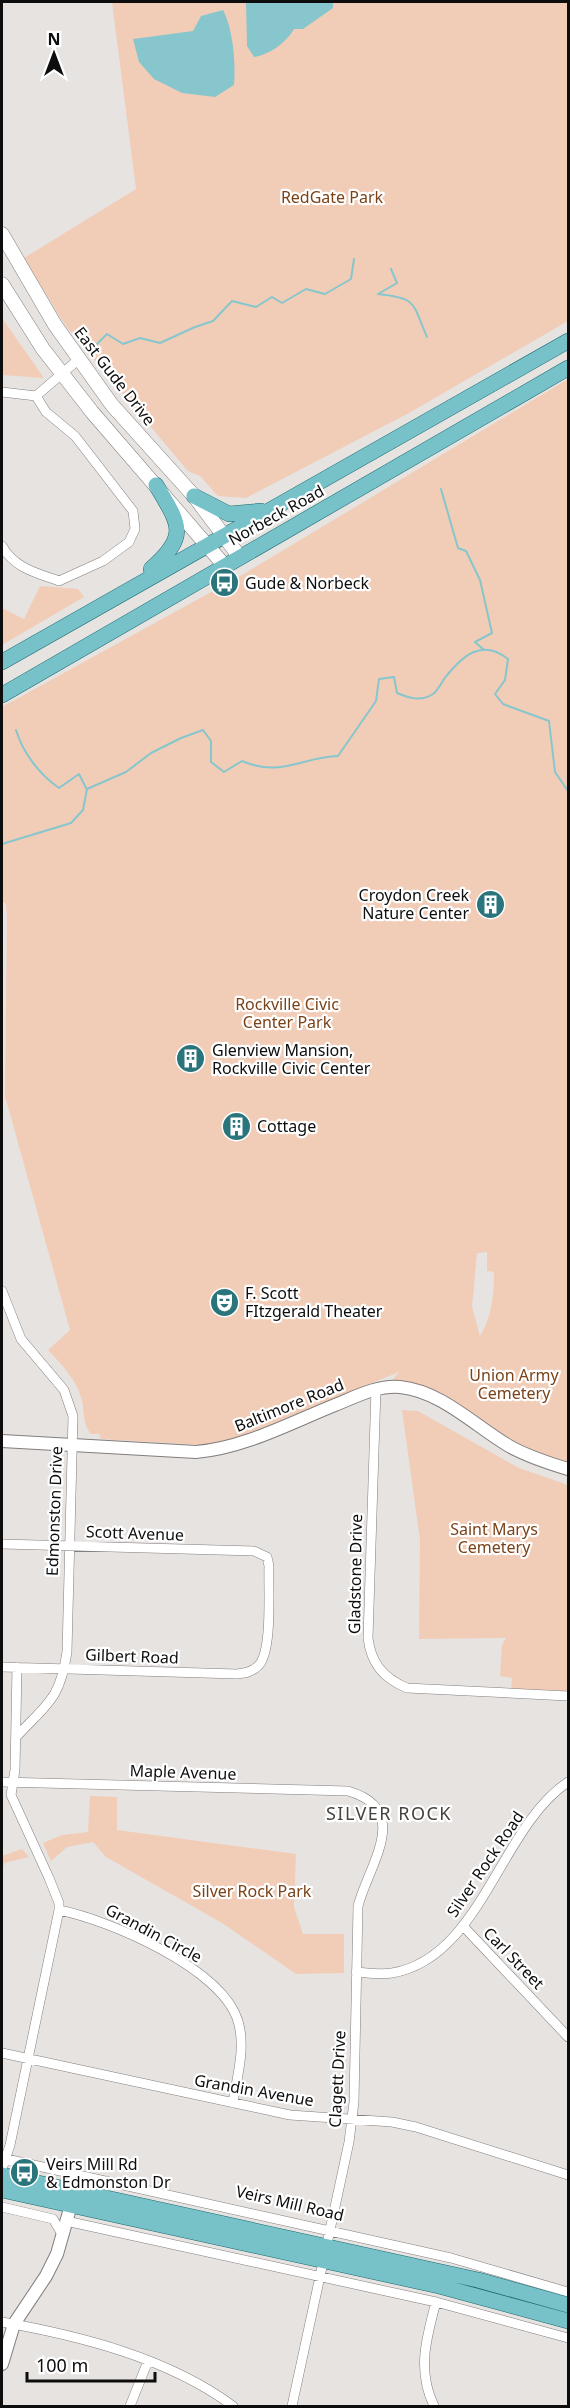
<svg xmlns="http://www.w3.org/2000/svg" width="570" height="2408" font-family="'Noto Sans',sans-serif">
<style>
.green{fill:#f1cdb8;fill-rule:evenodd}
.water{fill:#87c6cc}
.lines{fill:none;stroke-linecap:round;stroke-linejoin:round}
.stream{stroke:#87c6cc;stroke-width:2}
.minor-casing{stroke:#827e7d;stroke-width:10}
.tertiary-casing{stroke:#827e7d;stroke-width:14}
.secondary-casing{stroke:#827e7d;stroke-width:15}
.primary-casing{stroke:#176970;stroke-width:16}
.minor{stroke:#fff;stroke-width:9}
.tertiary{stroke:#fff;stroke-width:12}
.secondary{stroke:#fff;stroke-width:14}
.primary{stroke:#77c2c9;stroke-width:15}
.labels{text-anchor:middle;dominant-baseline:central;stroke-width:4.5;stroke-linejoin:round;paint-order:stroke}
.park-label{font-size:16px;fill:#7a4218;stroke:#fff}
.street-label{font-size:16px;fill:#0e0d0d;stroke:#fff}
.poi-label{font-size:16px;fill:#0e0d0d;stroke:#fff;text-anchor:start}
.neighbourhood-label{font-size:18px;letter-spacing:1.5px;fill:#454240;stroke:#fff}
</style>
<rect width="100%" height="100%" fill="#e7e3e1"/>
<path class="green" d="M112 2H568V321L409 413 246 498 218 496 200 476 188 471 65 325 24 258 136 189Z
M2 318 44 378 2 375Z
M568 379V1469L550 1464 442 1402 387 1387 399 1372 217 1446 101 1439 99 1434H91C82 1425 85 1409 81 1397 75 1378 61 1364 48 1350L70 1330 5 1096 7 916 6 904 2 901V707L242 575ZM487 1252V1271L494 1272C494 1295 492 1316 480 1336L472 1307 477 1253Z
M40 586 78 589 84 597 2 645V608L24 619Z
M402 1410 418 1411 519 1468 568 1485V1696L511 1693 512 1678 500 1676 502 1645 506 1638 419 1639 420 1540Z
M90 1796 117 1797V1830L296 1854 294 1907 303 1934H344V1973L296 1974 222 1923 106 1857 93 1842 67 1847 51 1861 43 1843 62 1835 88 1832Z
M22 1849 29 1857 4 1863 2 1873V1856Z"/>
<path class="water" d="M246 2H333V8L303 29H294C287 42 269 55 254 57L247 46Z
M223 10C233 29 236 63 234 85L215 97 182 93 154 79 139 62 133 39 193 31 201 16Z"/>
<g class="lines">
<path class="stream" d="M391 269 397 283 378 294C417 298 412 302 427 337
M93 348 107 334 123 344 140 338 160 343 195 327 213 321 232 301 256 307 272 297 282 303 306 289 325 294 351 279 354 259
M441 489 458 548 466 551 480 580 492 633 475 642 484 650
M16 730C23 753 39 774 59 788L79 774 86 788
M2 844 71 823 83 810 87 789 126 772 151 753 181 738 203 730 211 741V762L224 772 242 761C282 778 301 757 338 756L376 701 379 679 394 677 397 693C409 698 421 702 433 694 437 691 441 684 444 679 462 656 481 638 508 659L505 680 495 694 503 704 549 721 555 772 568 791"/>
<defs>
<path id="minor" d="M2 392 36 396 79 359
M2 546C14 568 37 573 59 581L103 561 129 542 135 529 133 511 75 436 46 412 36 396
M2 1291 21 1339 64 1390 73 1416 67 1652C60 1699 48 1703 17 1736
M376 1389 368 1638C371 1663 383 1678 407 1688L568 1696
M2 1544 254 1551 267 1557 269 1566C268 1588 273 1652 258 1666 252 1672 245 1673 237 1674L2 1667
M2 1782 348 1791C413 1810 369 1864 358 1906L354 2102 349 2142 292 2406
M59 1910C109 1920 222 1968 238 2021 246 2048 237 2076 233 2103
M463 1926 568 2037
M356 1972C367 1973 381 1975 392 1973 481 1958 500 1827 568 1782
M2 2053 290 2115 392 2122 416 2127 568 2175
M2 2158 451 2258 568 2292
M2 2169 10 2145 59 1910V1903L49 1878 11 1795 15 1770 17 1667
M2 2207 53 2219 62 2234
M66 2221 436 2302 568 2338
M2 2322C81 2336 168 2358 233 2406
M130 2406 148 2361
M434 2406C417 2371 426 2339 436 2302"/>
<path id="tertiary" d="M2 1441 196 1452C244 1448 290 1423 335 1405 355 1397 377 1385 400 1387 441 1391 475 1426 509 1446 527 1456 548 1463 568 1469
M2 2364 14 2324 46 2276 57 2254 73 2198"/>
<path id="secondary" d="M2 234 55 325 112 405 194 496 239 556
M2 284 43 349 92 412 224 565"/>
<path id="primary" d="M194 496 229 514 261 511
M151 569C190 535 179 524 156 485
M2 662 568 341
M2 695 568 368
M2 2175 478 2280 568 2305
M2 2190 439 2286 568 2321"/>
</defs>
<use href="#minor" class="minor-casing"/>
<use href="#tertiary" class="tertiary-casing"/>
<use href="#secondary" class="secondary-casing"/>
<use href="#primary" class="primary-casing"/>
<use href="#minor" class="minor"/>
<use href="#tertiary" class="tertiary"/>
<use href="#secondary" class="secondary"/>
<use href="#primary" class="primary"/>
</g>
<defs>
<symbol id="bus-disc" viewBox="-11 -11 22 22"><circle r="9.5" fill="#2a747b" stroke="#fff"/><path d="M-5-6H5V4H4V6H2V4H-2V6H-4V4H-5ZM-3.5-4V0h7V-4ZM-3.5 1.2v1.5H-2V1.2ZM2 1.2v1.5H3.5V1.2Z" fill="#fff"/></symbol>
<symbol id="building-disc" viewBox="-11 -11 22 22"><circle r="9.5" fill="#2a747b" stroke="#fff"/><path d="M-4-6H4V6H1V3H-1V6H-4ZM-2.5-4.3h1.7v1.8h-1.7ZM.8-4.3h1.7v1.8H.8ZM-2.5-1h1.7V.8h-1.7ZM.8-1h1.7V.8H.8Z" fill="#fff"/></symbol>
<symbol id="theatre-disc" viewBox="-11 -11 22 22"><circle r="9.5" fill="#2a747b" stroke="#fff"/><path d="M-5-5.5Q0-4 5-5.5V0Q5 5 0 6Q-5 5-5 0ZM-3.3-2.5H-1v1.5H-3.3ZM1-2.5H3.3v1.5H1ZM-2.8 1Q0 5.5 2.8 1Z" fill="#fff"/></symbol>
</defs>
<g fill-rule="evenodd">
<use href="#bus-disc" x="208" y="566" width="33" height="33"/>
<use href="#building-disc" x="474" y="888" width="33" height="33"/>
<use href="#building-disc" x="174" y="1042" width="33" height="33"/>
<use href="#building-disc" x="220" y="1110" width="33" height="33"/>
<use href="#theatre-disc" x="208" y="1286" width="33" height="33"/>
<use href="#bus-disc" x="8" y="2156" width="33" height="33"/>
</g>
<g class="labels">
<g class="park-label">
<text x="332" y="197">RedGate Park</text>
<text x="287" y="1004">Rockville Civic<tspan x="287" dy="18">Center Park</tspan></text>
<text x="514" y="1375">Union Army<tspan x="514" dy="18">Cemetery</tspan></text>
<text x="494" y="1529">Saint Marys<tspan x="494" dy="18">Cemetery</tspan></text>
<text x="252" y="1891">Silver Rock Park</text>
</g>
<g class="street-label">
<text transform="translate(115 376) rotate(52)">East Gude Drive</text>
<text transform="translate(276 515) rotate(-29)">Norbeck Road</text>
<text transform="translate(289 1405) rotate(-22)">Baltimore Road</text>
<text transform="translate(54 1511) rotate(-88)">Edmonston Drive</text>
<text transform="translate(135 1533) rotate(2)">Scott Avenue</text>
<text transform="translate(355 1574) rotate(-89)">Gladstone Drive</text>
<text transform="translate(132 1656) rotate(2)">Gilbert Road</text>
<text transform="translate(183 1772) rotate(2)">Maple Avenue</text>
<text transform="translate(485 1864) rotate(-56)">Silver Rock Road</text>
<text transform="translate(154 1933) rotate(28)">Grandin Circle</text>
<text transform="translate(514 1958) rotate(46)">Carl Street</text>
<text transform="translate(337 2079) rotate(-87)">Clagett Drive</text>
<text transform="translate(254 2090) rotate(10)">Grandin Avenue</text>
<text transform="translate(290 2203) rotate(13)">Veirs Mill Road</text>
</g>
<g class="poi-label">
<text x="245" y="583">Gude &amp; Norbeck</text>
<text x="469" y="895" text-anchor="end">Croydon Creek<tspan x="469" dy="18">Nature Center</tspan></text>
<text x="212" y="1050">Glenview Mansion,<tspan x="212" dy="18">Rockville Civic Center</tspan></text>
<text x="257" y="1126">Cottage</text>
<text x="245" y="1293">F. Scott<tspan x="245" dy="18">FItzgerald Theater</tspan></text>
<text x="46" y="2164">Veirs Mill Rd<tspan x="46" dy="18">&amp; Edmonston Dr</tspan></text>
</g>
<g class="neighbourhood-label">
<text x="389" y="1813">SILVER ROCK</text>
</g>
</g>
<rect width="570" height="2408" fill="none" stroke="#0e0d0d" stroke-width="6"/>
<g transform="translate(54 54)" stroke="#ffffff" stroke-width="4.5" paint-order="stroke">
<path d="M0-4.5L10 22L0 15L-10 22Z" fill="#0e0d0d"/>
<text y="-9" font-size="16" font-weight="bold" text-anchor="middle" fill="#0e0d0d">N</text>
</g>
<path d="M27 2372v9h128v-9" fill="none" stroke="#0e0d0d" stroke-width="3"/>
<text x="36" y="2372" font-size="18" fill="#0e0d0d" stroke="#ffffff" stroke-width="4.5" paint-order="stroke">100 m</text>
</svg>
